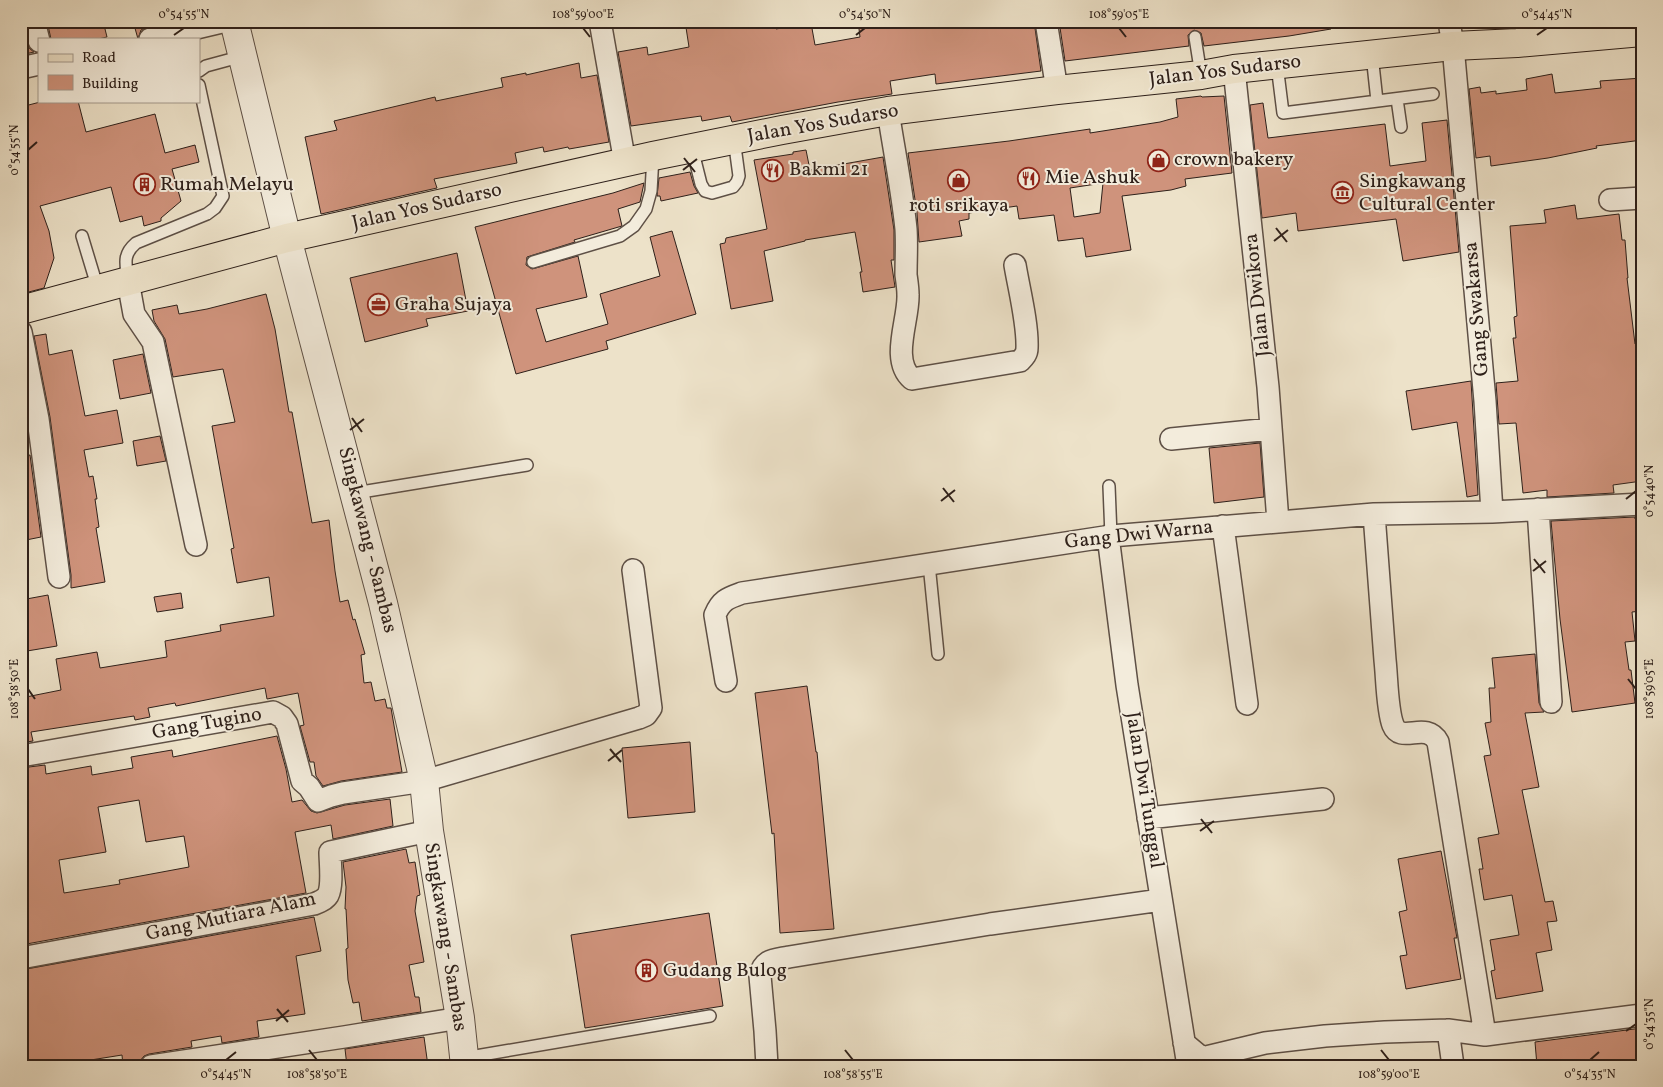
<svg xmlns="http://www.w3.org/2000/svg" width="1663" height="1087" font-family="Vollkorn,serif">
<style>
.building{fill:#cf937c;stroke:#2e201a;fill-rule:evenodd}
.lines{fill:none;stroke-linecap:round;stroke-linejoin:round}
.service-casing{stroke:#5e5046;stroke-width:14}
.minor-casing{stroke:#5e5046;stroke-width:24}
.tertiary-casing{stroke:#5e5046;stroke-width:30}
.primary-casing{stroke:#2e201a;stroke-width:30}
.service{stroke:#f3ecdc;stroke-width:11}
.minor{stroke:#f3ecdc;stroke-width:21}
.tertiary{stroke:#f3ecdc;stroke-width:28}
.primary{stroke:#ede2c9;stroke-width:28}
.ticks{fill:none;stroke:#2e201a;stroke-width:2}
.labels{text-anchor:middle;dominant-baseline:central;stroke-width:4;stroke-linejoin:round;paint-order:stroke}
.street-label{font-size:20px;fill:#2e201a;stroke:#f3ecdc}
.poi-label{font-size:20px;fill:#2e201a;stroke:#f3ecdc;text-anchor:start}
.neatline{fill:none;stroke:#2e201a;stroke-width:2}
.ticks-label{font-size:12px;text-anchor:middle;fill:#2e201a}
</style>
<rect width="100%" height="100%" fill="#ede2c9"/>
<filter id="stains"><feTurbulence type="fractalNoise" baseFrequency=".004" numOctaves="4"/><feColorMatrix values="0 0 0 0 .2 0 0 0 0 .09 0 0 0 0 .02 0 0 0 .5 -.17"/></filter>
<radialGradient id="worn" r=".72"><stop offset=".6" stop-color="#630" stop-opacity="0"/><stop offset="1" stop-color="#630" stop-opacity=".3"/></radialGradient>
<path class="building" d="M21 21 27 44 30 49 34 52 21 55Z
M47 21H103L107 37 98 39H51Z
M133 21H171L147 27 141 30 138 39Z
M685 21H774L776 29 811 23 815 45 860 37 858 21H1034L1041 71 936 84 935 74 890 81 892 94 838 102 732 122 730 116 702 121 701 116 631 126 618 52 647 47 648 55 689 47Z
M1059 21H1331V29L1289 36 1204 46 1201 33 1194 30 1188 35 1189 46 1065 61Z
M579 63 581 78 597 75 609 142 569 149 568 147 544 152 543 147 515 153 517 163 434 179 437 188 321 214 305 137 337 130 334 121 435 97 436 101 503 87 501 78 526 73V75Z
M1552 74 1555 93 1601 88 1600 81 1642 78V140L1596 146 1597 148 1548 158 1491 166 1490 156 1476 158 1469 89 1480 87 1481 93 1496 91V94L1527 90 1526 79Z
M1201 96 1202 97 1224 96 1232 173 1185 179 1186 186 1171 190 1122 196 1131 250 1086 257 1083 238 1058 241 1054 215 1019 219 1017 206 969 213V219L959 221 962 236 919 242 917 213 908 153 1009 141 1090 129V133L1160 122 1178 117 1176 99ZM1103 183 1100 213 1074 217 1070 188Z
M44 101H78L86 132 155 114 165 153 195 145 199 162 172 169 181 201 161 218V221L144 226 142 216 120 222 111 187 40 206 49 231 54 258 44 288 21 294V107Z
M1263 103 1268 138 1385 124 1390 166 1426 161 1422 123 1447 120 1459 252 1403 261 1396 219 1298 231 1296 213 1262 218 1250 105Z
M806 150 810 170 883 157 894 230V260H891L895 287 863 292 860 272H862L855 232 805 240V241L764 251 773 301 731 309 720 244 725 243 726 238 767 229 754 160 793 154V152Z
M690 172 694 186 698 193 661 201 660 196H657L659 178Z
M644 183 640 202 618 209 622 226 574 240 575 242 527 257 526 265 532 269 578 256 587 297 536 309 546 342 608 324 600 294 660 276 650 237 672 231 696 314 606 341 608 349 516 374 475 227 613 193Z
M1575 205 1577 219 1619 214 1622 240H1625L1628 278H1627L1635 344H1639L1642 376V382H1636L1639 419H1642V481L1613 485 1614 493 1547 497V490L1523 493 1516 423 1499 424 1496 383 1518 381 1513 338H1516L1514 317 1517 316 1510 226 1546 223 1544 210Z
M457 253 468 311 426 319 428 326 365 342 350 278Z
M266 294 275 329 289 412H292L312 523 329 520 335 571 340 602 348 600 353 620 355 619 365 654 361 655 364 683 371 682 375 701 385 699 387 708H391L402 772 341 781 323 786 316 776 314 762H310L300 726 304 725 298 693 267 699 265 688 176 706 175 703 148 708 150 717 135 720 134 716 31 732 33 741 21 743V698L61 690 56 659 97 652 100 668 167 657 165 641 221 631 220 625 274 616 269 577 237 583 231 549 234 548 212 426 235 422 223 369 173 377 165 339 154 321 152 310 177 305 179 314 207 309Z
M46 334 49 355 72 350 85 416 117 410 123 443 84 450 89 477 93 476 97 499H95L99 527 96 528 105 582 71 588V575L50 417 34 336Z
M143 354 151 393 120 399 113 360Z
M1471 381 1478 495 1467 497 1457 422 1412 430 1406 391Z
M160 436 166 461 137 466 133 441Z
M1260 443 1264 497 1214 503 1209 448Z
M30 455 41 537 21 541V457Z
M1635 517V519L1642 518V611L1632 612 1635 641 1625 642 1629 670H1631L1635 703 1572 712 1560 619 1551 521Z
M181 593 183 608 157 612 154 597Z
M48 595 57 646 21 652V600Z
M1535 654 1539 703 1544 712 1525 713 1539 787 1522 790 1545 902 1553 901 1557 921 1547 922 1552 950 1536 953 1543 991 1496 999 1491 971 1495 970 1490 940 1519 935 1512 895 1484 900 1479 869H1483L1478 838 1499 834 1484 756 1491 755 1485 723 1491 722 1489 688H1495L1492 658Z
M807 686 816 752H817L834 929 780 933 774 833 772 834 755 693Z
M277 736 286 769 292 802 302 800 311 811 317 813 345 805 390 799 393 826 333 839 331 825 295 832 306 893 21 945V768L45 765 46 774 91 766 92 775 133 768 131 757 172 750 173 757ZM139 800 146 842 184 836 189 867 119 880 120 884 64 893 59 860 106 852 98 807Z
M690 742 695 812 628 818 622 748Z
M406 849 409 863 415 862 420 895 417 896 415 911 424 962 409 965 415 997H419L421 1012 362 1021 359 1002 353 1003 348 980 346 949 348 948 346 909H345L346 887 343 862Z
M1441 851 1457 938H1454L1461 979 1406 989 1400 956 1407 955 1399 912 1407 910 1398 859Z
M709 913 723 1006 585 1028 571 935Z
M314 917 321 951 296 956 305 1014 257 1021 259 1037 222 1043 221 1036 191 1041 192 1047 149 1054 144 1056 140 1061 139 1066H123L122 1055 53 1066H21V970Z
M1642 1028V1066H1537L1535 1042Z
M424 1037 428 1066H347L345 1049Z
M276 1060 277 1066H237Z"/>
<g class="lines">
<defs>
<path id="service" d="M1195 37 1201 75
M1372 55 1377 101
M1277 65 1283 113 1433 94
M199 71 206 66 243 56
M1397 99 1401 127
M692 148 701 184 705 191 712 193 733 187 737 182 739 176 734 139
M82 236 98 289
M533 262 620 236 634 226 646 209 651 191 653 156
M128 281C126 264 122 255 136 243L207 214 215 208 223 196 199 85
M1109 486 1111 536
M355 493 527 465
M929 564 938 654
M464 1058 710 1016"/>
<path id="minor" d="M34 21 39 41
M600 21 625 163
M1046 21 1057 90
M1449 21 1453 46 1485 401 1492 512
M150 39 226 21
M21 68 39 64
M1234 69 1268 387 1278 522
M888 111C894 150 902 190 906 229 907 244 906 260 906 275 907 282 908 288 908 295 909 320 890 360 912 379L1020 361C1024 357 1027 354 1027 348 1028 324 1019 289 1015 265
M1610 200 1642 198
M128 281 134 314 153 342 196 545
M21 332 38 419 59 577
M1171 439 1271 429
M1538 509 1551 702
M1374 514C1378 563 1381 612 1385 660 1387 677 1387 710 1393 725 1401 745 1426 720 1438 742L1485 1035
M1223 526 1247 704
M1108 536 1127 685 1188 1066
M726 681 715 615C721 600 728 598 742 593L1111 536 1374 514 1492 512 1642 504
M21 756 273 712 282 717 287 724 302 781 309 787 318 801 331 796 343 793 424 781 639 718 646 715 651 708 633 570
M1148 818 1323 799
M21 958 314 904C319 902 325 900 328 895 333 885 330 863 330 852L429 831
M1448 1030 1453 1066
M1184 1043 1202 1058 1265 1043 1325 1036 1385 1032 1448 1030 1485 1035 1642 1015
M151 1066 344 1037 460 1018
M767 1066 765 1031 760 976C763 959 774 960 789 957L990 924 1161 900"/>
<path id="tertiary" d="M234 21 287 238 383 603 424 781 429 831 460 1018 465 1066"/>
<path id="primary" d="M21 310 287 238 653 156 782 130 888 111 1057 90 1201 75 1234 69 1453 46 1517 43 1642 32"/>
</defs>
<use href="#service" class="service-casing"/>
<use href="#minor" class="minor-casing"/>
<use href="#tertiary" class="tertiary-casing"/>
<use href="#primary" class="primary-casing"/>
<use href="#service" class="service"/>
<use href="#minor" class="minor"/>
<use href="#tertiary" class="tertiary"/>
<use href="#primary" class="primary"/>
</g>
<path class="ticks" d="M583 28 590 37M1119 28 1126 37M174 35 184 28M856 35 865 28M1537 35 1547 28M28 150 37 142M684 158 695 172M683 170 697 159M1276 228 1287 242M1274 241 1288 230M352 418 362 432M350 430 364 419M943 488 954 502M1626 499 1636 491M941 501 955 490M1534 559 1545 573M1533 571 1546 561M1628 679 1636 689M28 689 35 699M610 749 621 762M608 761 622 750M1201 819 1212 833M1200 831 1214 821M277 1009 288 1022M276 1021 289 1010M1626 1031 1636 1024M309 1050 317 1060M845 1050 853 1060M1381 1050 1389 1060M226 1060 236 1052M1590 1060 1599 1052"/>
<defs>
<symbol id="shop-ring" viewBox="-11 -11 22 22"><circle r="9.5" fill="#f3ecdc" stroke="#8f2418" stroke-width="1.5"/><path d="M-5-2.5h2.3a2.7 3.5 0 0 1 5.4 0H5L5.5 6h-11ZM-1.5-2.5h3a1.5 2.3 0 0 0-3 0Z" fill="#8f2418"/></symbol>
<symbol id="restaurant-ring" viewBox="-11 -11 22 22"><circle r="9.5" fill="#f3ecdc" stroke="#8f2418" stroke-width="1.5"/><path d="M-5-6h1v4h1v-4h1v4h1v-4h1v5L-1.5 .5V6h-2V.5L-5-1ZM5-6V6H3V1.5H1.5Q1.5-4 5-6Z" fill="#8f2418"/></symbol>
<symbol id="building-ring" viewBox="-11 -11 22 22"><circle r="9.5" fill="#f3ecdc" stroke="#8f2418" stroke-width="1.5"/><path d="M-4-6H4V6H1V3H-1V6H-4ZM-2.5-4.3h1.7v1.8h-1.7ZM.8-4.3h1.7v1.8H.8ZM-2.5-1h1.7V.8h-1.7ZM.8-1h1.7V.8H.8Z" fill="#8f2418"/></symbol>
<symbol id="museum-ring" viewBox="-11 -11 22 22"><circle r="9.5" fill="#f3ecdc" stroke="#8f2418" stroke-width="1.5"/><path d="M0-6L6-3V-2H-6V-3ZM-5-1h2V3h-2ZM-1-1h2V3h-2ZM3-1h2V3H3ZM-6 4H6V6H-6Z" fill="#8f2418"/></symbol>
<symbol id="office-ring" viewBox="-11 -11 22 22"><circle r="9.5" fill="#f3ecdc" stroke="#8f2418" stroke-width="1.5"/><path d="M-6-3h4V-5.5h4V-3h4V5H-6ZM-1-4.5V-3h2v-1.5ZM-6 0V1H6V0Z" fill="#8f2418"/></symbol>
</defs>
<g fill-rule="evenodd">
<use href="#shop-ring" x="1146" y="148" width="25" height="25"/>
<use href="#restaurant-ring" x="760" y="158" width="25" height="25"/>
<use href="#restaurant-ring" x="1016" y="166" width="25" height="25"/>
<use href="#shop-ring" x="946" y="168" width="25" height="25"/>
<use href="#building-ring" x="132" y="172" width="25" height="25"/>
<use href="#museum-ring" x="1330" y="180" width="25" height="25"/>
<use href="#office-ring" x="366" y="292" width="25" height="25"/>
<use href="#building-ring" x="634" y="958" width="25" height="25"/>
</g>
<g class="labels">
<g class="street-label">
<text transform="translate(1225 71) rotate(-7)">Jalan Yos Sudarso</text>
<text transform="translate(823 124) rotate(-10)">Jalan Yos Sudarso</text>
<text transform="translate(427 207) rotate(-13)">Jalan Yos Sudarso</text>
<text transform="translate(1258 295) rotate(-96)">Jalan Dwikora</text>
<text transform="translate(1477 309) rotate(-95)">Gang Swakarsa</text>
<text transform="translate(1139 535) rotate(-6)">Gang Dwi Warna</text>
<text transform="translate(367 540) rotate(76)">Singkawang - Sambas</text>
<text transform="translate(207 724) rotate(-10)">Gang Tugino</text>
<text transform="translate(1144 790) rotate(81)">Jalan Dwi Tunggal</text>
<text transform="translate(231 917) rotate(-12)">Gang Mutiara Alam</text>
<text transform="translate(445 937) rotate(81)">Singkawang - Sambas</text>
</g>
<g class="poi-label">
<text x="1174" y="160">crown bakery</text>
<text x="789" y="170">Bakmi 21</text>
<text x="1045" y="178">Mie Ashuk</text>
<text x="1359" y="182">Singkawang<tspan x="1359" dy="23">Cultural Center</tspan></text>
<text x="160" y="185">Rumah Melayu</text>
<text x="959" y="206" text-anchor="middle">roti srikaya</text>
<text x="395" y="305">Graha Sujaya</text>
<text x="663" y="971">Gudang Bulog</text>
</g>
</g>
<rect width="1663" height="1087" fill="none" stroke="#ede2c9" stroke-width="55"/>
<rect x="38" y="38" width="162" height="65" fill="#f3ecdc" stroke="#a49a8e"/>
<rect x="48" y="54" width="25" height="8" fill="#ede2c9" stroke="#a49a8e"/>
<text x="82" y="62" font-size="15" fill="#2e201a">Road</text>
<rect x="48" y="75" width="25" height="15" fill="#cf937c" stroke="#a49a8e"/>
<text x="82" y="88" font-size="15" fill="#2e201a">Building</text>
<rect x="28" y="28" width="1608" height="1032" class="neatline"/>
<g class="ticks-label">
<text x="184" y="18">0°54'55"N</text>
<text x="583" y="18">108°59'00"E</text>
<text x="865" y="18">0°54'50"N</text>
<text x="1119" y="18">108°59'05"E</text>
<text x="1547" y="18">0°54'45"N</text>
<text transform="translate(14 150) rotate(-90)" y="4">0°54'55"N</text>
<text transform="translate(1649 491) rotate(-90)" y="4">0°54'40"N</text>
<text transform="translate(1649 689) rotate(-90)" y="4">108°59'05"E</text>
<text transform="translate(14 689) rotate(-90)" y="4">108°58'50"E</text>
<text transform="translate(1649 1024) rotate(-90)" y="4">0°54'35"N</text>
<text x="226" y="1078">0°54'45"N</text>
<text x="317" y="1078">108°58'50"E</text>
<text x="853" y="1078">108°58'55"E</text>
<text x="1389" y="1078">108°59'00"E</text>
<text x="1590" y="1078">0°54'35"N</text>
</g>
<rect width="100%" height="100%" filter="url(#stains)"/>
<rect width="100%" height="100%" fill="url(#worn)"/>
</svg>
